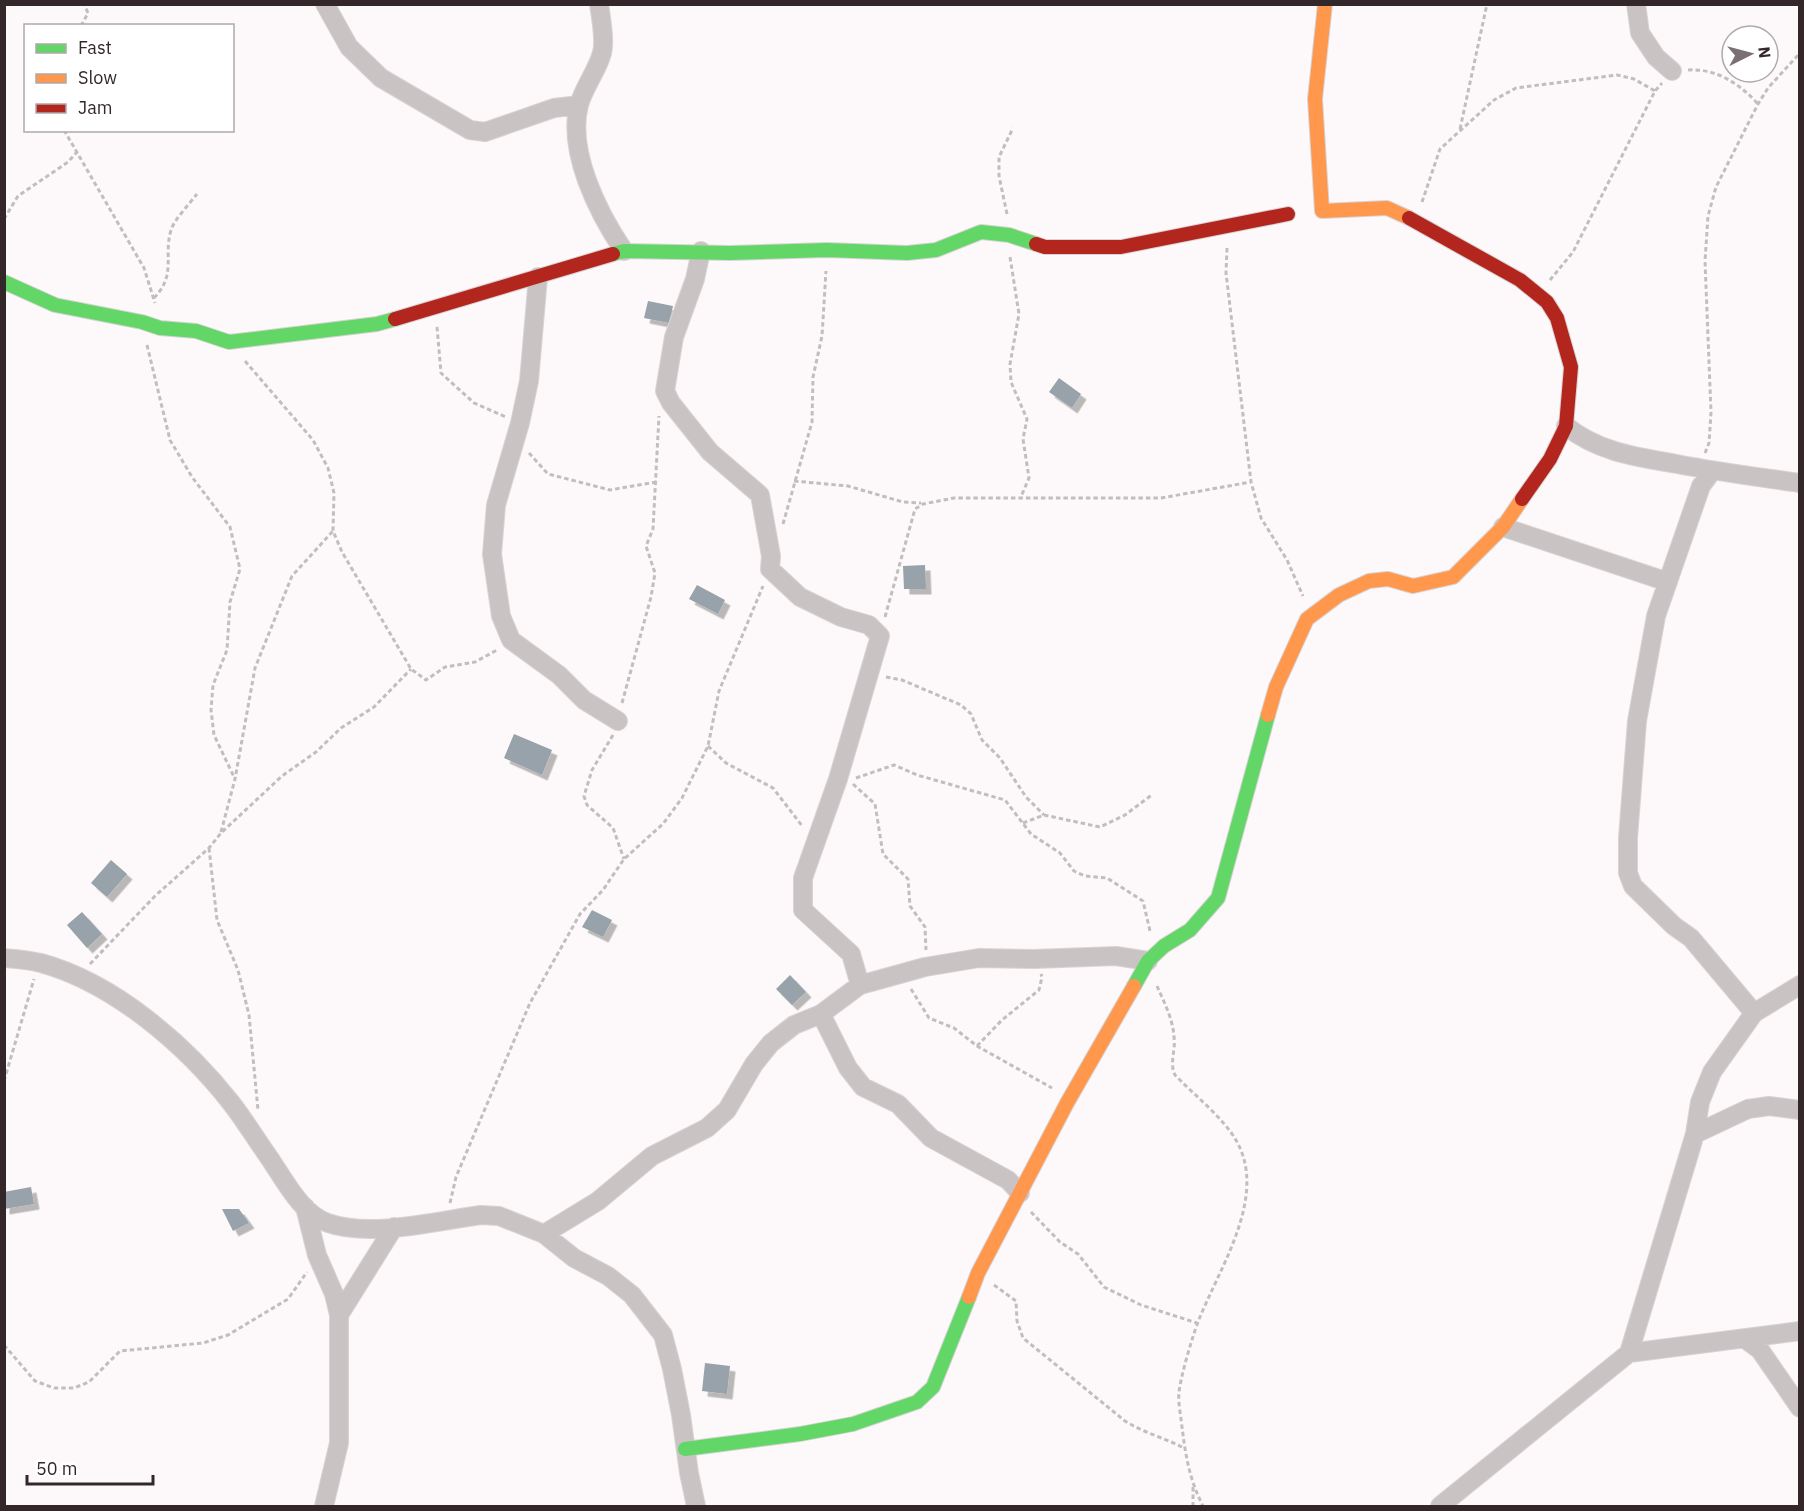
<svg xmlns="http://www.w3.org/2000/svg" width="1804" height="1511" font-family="'IBM Plex Sans',sans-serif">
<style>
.building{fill:#97a2aa;filter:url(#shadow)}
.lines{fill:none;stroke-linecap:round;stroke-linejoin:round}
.street-casing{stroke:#d8d4d5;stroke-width:20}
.fast-casing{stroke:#d8d4d5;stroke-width:16}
.slow-casing{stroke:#d8d4d5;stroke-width:16}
.jam-casing{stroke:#d8d4d5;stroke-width:16}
.path{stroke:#c2bebf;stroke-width:3;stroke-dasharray:4.5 3;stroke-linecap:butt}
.street{stroke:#c9c3c4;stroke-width:18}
.fast{stroke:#63d668;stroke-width:14}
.slow{stroke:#ff974d;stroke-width:14}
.jam{stroke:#b3261e;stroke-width:14}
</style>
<defs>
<filter id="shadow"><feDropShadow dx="5.5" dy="5.5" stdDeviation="0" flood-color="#0004"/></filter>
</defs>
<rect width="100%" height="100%" fill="#fdf9fa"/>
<path class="building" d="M648 301 673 306 669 323 644 318Z
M1059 378 1081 394 1072 408 1049 392Z
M925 565 926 589H904L903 566Z
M697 585 725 600 718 614 689 599Z
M514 734 552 750 542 775 504 758Z
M111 860 127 874 107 897 91 883Z
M592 910 612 920 603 937 582 927Z
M82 912 102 934 87 948 67 925Z
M790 975 806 992 792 1005 776 989Z
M31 1187 34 1204 4 1209V1192Z
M222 1209H239L249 1223 233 1231Z
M705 1363 730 1366 727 1394 702 1391Z"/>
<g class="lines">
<defs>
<path id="street" d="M325 4 349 47 381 78 470 130 485 132 554 108 579 105
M599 4C601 18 604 33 603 46 603 62 583 88 579 105 567 151 598 213 624 251
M1636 4 1640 33 1656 57 1672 71
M701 251 695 279 674 337 665 391 671 403 710 452 760 495 771 556 770 569 800 597 841 617 869 625 880 636 838 779 803 878V910L851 954 860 985
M538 277 529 381 520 423 496 505 492 554 501 616 511 640 559 675 584 700 618 721
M1566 426C1598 452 1637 457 1677 464 1718 472 1758 477 1800 483
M1712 471 1701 486 1656 616 1637 721 1628 838V873L1633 886 1674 926 1691 938 1754 1013
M1503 527 1668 582
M4 958C16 959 29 960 41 963 114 983 186 1045 232 1104 245 1121 256 1139 268 1156 284 1179 301 1214 328 1223 370 1238 437 1221 481 1215L499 1216 544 1234 574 1258 608 1276 632 1295 663 1335 672 1369 681 1415 689 1473 696 1506
M821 1014 848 1068 863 1087 898 1104 931 1138 1008 1180 1020 1193
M1695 1134 1748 1109 1769 1106 1800 1110
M305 1207 317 1255 334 1294 339 1315V1443L324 1506
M544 1234 598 1201 652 1156 707 1128 727 1110 754 1064 771 1043 794 1025 821 1014 860 985 925 967 979 958 1034 959 1116 956 1148 961
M339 1315 394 1227
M1745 1339 1760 1350 1800 1408
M1629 1353 1800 1331
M1440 1506 1629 1353 1695 1134 1700 1102 1712 1072 1754 1013 1800 985"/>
<path id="fast" d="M613 254 624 251 730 253 827 250 907 253 936 250 981 232 1009 235 1036 244
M4 282 55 305 142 322 160 328 196 331 229 342 377 324 395 319
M1134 986 1148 961 1164 946 1190 930 1218 898 1268 715
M685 1449 800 1434 853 1424 917 1402 933 1387 969 1297"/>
<path id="slow" d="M1325 4 1315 99 1322 211 1387 208 1409 218
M1268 715 1276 687 1307 619 1339 595 1369 581 1388 579 1413 586 1453 577 1503 527 1522 499
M969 1297 978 1273 1067 1103 1134 986"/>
<path id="jam" d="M1409 218 1520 280 1547 302 1557 318 1571 367 1566 426 1550 459 1522 499
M1036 244 1045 247H1121L1288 214
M395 319 613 254"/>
</defs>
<use href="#street" class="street-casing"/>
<use href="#fast" class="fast-casing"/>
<use href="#slow" class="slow-casing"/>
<use href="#jam" class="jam-casing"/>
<path class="path" d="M81 26 88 13 84 4
M1688 70C1716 68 1740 84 1758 104
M1460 129 1487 4
M64 130 144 268 155 303
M1422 202 1440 149 1494 100 1516 88 1617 75 1634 79 1655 91
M1007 214 999 176V157L1013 128
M4 219 18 196 68 162 77 152
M1227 248 1226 273 1251 482 1261 518 1287 560 1303 596
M1010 257 1019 314 1010 364 1011 382 1027 419 1023 439 1029 478 1020 499
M1550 280 1573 252 1655 91 1662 83
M154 298C177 274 163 257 171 230 174 220 190 203 197 194
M437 327 441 373 474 403 506 417
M147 345 170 440 192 477 230 527 240 569 230 602 227 650 213 685 211 710 214 735 235 779
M245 361 313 440 328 468 334 493 333 531 342 552 411 669 426 680 445 667 475 662 497 650
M529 453 548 474 610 490 656 482
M1705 453 1709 443 1711 412 1705 261 1708 216 1716 187 1758 104 1768 88 1800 53
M794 481 848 486 903 502 921 503
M783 524 812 422 813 377 822 336 826 271
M885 617 915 509 923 504 954 498H1161L1251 482
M886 677 902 680 961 705 971 714 982 740 1000 758 1026 797 1044 815
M622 703 651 597 655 573 646 546 653 529 659 416
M613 735 592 770 584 796 587 805 613 828 624 859
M708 746 726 763 773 788 803 827
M856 778 894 765 917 775 1005 800 1031 834 1060 853 1074 871 1085 876 1107 878 1143 901 1150 931
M853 784 875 804 883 854 908 879 910 906 925 927 926 950
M1023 823 1044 815 1100 827 1125 815 1153 794
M221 832 235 779 255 668 292 576 333 531
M209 848 217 920 238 970 249 1015 258 1110
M90 964 155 896 209 848 221 833 282 776 316 752 341 728 374 707 411 669
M1157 986C1164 1002 1173 1019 1174 1037 1176 1050 1169 1063 1175 1075 1194 1095 1224 1118 1237 1142 1268 1198 1218 1270 1198 1322 1192 1338 1181 1375 1179 1392 1178 1400 1180 1411 1181 1419 1185 1451 1188 1477 1203 1506
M911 989 929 1018 954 1028 977 1046 1052 1088
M977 1046 1002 1020 1039 990 1042 977 1041 974
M4 1081 34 979
M450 1203 456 1177 530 1003 580 914 603 890 624 859 663 824 682 798 708 746 719 691 763 586
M1031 1212 1060 1242 1078 1254 1104 1287 1141 1305 1197 1323
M994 1285 1016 1301 1017 1321 1023 1338 1125 1421C1144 1433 1165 1438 1184 1448
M4 1345 35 1381 54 1388H74L89 1382 120 1351 203 1343 228 1335 288 1299 307 1272
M1193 1487V1506"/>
<use href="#street" class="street"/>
<use href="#fast" class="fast"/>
<use href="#slow" class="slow"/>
<use href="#jam" class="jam"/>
</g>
<rect width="1804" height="1511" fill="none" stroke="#34272a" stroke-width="12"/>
<rect x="24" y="24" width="210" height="108" fill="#ffffff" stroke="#aea9aa" stroke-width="1.5"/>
<rect x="36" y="44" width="30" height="9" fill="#63d668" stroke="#aea9aa" stroke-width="1.5"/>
<text x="78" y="54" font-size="18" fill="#34272a">Fast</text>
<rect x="36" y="74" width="30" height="9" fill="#ff974d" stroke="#aea9aa" stroke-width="1.5"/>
<text x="78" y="84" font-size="18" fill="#34272a">Slow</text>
<rect x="36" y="104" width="30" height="9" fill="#b3261e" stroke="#aea9aa" stroke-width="1.5"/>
<text x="78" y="114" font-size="18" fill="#34272a">Jam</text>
<g transform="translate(1750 54) rotate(84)"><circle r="28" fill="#ffffff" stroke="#aea9aa" stroke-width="1.5"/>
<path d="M0-4.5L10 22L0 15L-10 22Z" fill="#7a7073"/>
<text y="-9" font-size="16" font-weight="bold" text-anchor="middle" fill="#34272a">N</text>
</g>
<path d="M27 1475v9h126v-9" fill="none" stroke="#34272a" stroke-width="3"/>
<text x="36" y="1475" font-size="18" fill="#34272a" stroke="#ffffff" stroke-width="4.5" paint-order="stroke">50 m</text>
</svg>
